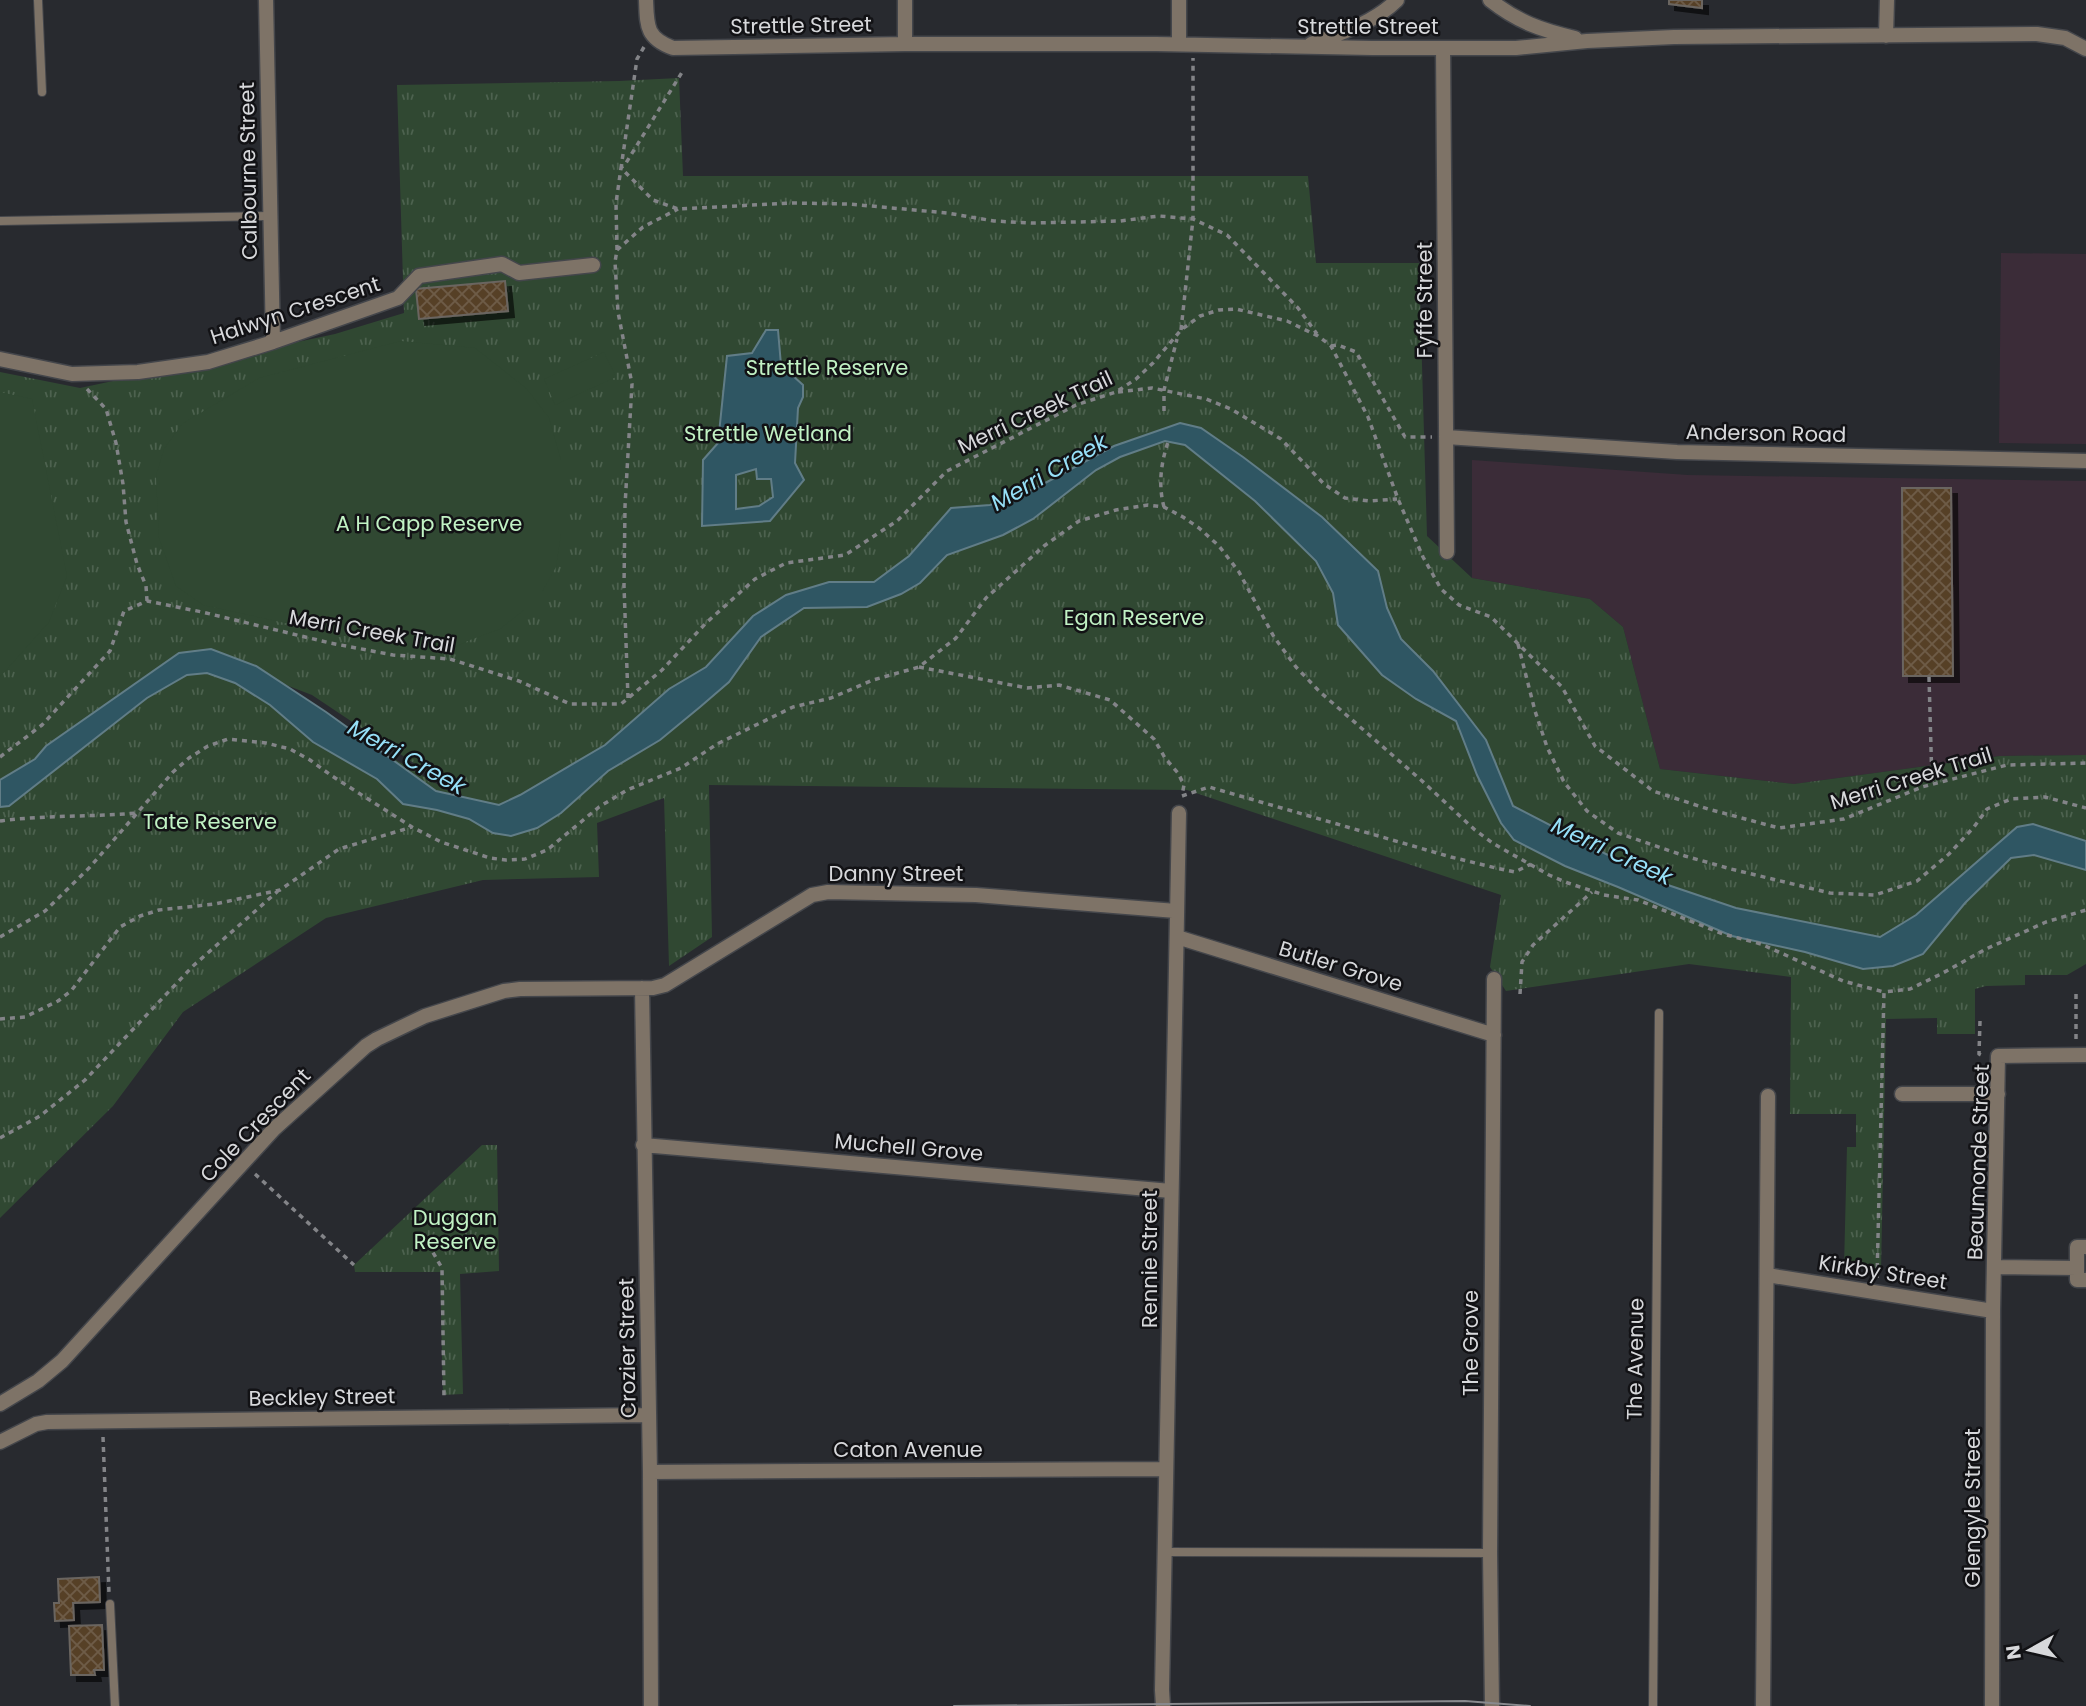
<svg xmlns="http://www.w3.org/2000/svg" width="2086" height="1706" font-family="Poppins,sans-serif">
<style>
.commercial{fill:#3b2c38}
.park{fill:url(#park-tufts);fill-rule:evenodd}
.pitch{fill:#304832}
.water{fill:#2f5663;stroke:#617d87;stroke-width:2;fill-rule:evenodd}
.building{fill:url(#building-cross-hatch);stroke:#6a6560;stroke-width:2;filter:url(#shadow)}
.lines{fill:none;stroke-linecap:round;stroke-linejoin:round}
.lane-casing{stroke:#44464b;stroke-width:10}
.street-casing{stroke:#44464b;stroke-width:17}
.path{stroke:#838488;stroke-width:3.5;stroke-dasharray:5 5;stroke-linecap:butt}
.lane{stroke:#7e7367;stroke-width:8}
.street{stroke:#7e7367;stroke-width:14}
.tram{stroke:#898a8e;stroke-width:2}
.labels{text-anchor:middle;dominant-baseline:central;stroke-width:5;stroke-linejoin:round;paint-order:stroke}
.street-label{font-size:21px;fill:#d7d8db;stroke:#121215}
.park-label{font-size:21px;fill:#c1f2c4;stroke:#121215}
.water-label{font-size:23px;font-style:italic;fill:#96dff7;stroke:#121215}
</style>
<defs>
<pattern id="park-tufts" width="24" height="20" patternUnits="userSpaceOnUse" patternTransform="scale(1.75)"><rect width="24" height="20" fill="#304832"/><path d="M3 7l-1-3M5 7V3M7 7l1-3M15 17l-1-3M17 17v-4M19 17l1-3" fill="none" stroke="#4d624f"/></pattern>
<pattern id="building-cross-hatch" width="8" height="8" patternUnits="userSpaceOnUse" patternTransform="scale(1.75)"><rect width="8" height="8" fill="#574128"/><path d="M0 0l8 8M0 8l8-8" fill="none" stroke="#6e5c47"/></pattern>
<filter id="shadow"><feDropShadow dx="6" dy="6" stdDeviation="0" flood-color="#0009"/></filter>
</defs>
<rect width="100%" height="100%" fill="#282a2f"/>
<path class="commercial" d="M2001 253 2086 254V444L1999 443Z
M1472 460 1688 475 2086 481V755L2000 756 1794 784 1660 769 1623 627 1590 599 1472 578Z"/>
<path class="park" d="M679 78 683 176H1308L1316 263H1419L1427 536 1472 578 1590 599 1623 627 1660 769 1794 784 2000 756 2086 755V964L2067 975H2025V985L1986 986 1975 989V1034H1937V1018L1886 1019 1881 1271 1844 1267 1847 1147H1856V1114H1790L1791 977 1689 964 1506 991 1490 967 1501 895 1187 790 709 785 712 937 669 966 664 798 597 823 599 877 483 880 326 918 183 1012 113 1106 0 1218V372L80 388 335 334 404 313 397 85 619 81ZM231 664 312 695 481 808 480 809Z
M482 1145H497L499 1271 460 1274 463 1394 443 1395 440 1272H355L354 1265Z"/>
<path class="pitch" d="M401 341 475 348 527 389 549 418 561 460V534L556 567 542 592 524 610 500 629 470 640 444 652 409 650 203 605 176 586 159 538 156 476 164 449 182 424 259 378Z
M604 352 616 377 555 405 544 379Z
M0 392 32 399 67 576 49 622 0 677Z"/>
<path class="water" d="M766 330H778L781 365 803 385V397L798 408 795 463 804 480 770 521 702 526 703 460 718 443 727 356 752 353ZM756 469 757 479H771L773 497 759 506 736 509V475Z
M1180 423 1201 428 1243 457 1322 517 1378 571 1387 608 1401 639 1433 671 1486 740 1513 806 1662 883 1736 908 1880 937 1916 915 2017 827 2033 824 2086 841V870L2034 855 2011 858 1965 903 1923 954 1893 966 1863 969 1805 952 1732 936 1618 887 1565 866 1514 840 1501 823 1477 775 1456 721 1416 699 1382 675 1338 625 1333 593 1316 561 1255 501 1185 445 1165 441 1120 457 1096 470 1033 519 1003 535 947 555 920 583 901 594 867 607 804 608 761 637 729 682 700 707 660 740 608 771 561 813 537 828 511 836 493 833 469 819 437 810 403 804 377 779 313 742 270 705 235 683 207 673 187 675 147 698 9 806 0 807V780L35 759 46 746 179 653 211 649 256 666 326 712 436 791 499 805 520 795 605 745 669 689 706 667 753 616 786 595 829 582H874L909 556 951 508 990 505 1034 489 1114 446Z"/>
<path class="building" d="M1669 0H1702V8L1669 4Z
M505 281 508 311 419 319 416 289Z
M1902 488H1951L1953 676H1903Z
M99 1577 100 1602 73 1603 74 1620 55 1621 54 1603H59L58 1579Z
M102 1625 104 1670H94L95 1675H71L69 1626Z"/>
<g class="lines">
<defs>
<path id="lane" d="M38 0 42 92
M0 221 270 216
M1164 1552 1490 1553
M110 1604 115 1706
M1653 1706 1659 1013"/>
<path id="street" d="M266 0 273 342
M646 0C647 26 646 38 673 48L905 44H1156L1372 48H1516L1587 41 1674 37 2037 34 2065 38 2086 49
M905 0V44
M1179 0V44
M1490 0C1518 22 1541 30 1575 38
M1886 36 1887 0
M1311 44C1341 33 1374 23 1397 0
M1443 48 1447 552
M0 359 72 374 138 372 208 362 273 342 398 298 419 276 502 264 519 273 593 265
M1446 437 1677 452 2086 461
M1177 937 1494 1035
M642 988 650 1472 651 1706
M1902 1094H1998
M643 1145 1171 1191
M2086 1247H2077V1280H2086
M1995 1267 2077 1268
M1767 1275 1993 1311
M0 1404 38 1381 62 1361 274 1129 366 1046 377 1039 425 1016 504 991 520 989 653 988 665 985 812 895 828 892 976 895 1176 911
M0 1442 36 1424 47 1422 649 1415
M650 1472 1166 1469
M1163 1706 1162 1690 1179 813
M1492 1706 1490 1553 1494 979
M1763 1706 1768 1096
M1992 1706 1993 1311 1998 1056 2086 1055"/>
</defs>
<use href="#lane" class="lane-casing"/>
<use href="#street" class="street-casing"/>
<path class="path" d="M644 47 637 59 621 168 653 200 678 209 792 203 849 204 947 213 994 221 1031 223 1120 221 1159 216 1193 219 1227 235 1298 308 1317 334
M617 250 643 227 678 209
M1181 330 1193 219V58
M1331 346 1338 345 1356 352 1405 437H1432
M87 389 106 409 116 443 123 484 126 522 137 564 146 586 147 601
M1118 392 1152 388 1206 399 1231 409 1281 439 1324 484 1345 498 1369 501 1397 499
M1164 411V390L1177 339
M1164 507C1158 485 1161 463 1168 442
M1518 644 1535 711 1547 747 1564 782 1587 811 1618 833 1685 856 1731 869 1830 893 1875 895 1917 881 1949 854 1974 827 1987 809 2011 799 2045 797 2086 808
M919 667 1027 688 1059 685 1110 700 1154 739 1165 758 1178 773 1184 785 1182 795
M1929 677 1932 784
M628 698 624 586 625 506 632 384 618 312 615 262 617 250 616 203 621 168 626 163 684 69
M0 757 42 725 110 651 124 611 147 601 202 612 330 643 393 655 450 659 519 681 570 704H621L662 670 706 623 755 579 786 563 845 555 897 521 947 471 1076 405 1116 392 1136 379 1153 363 1181 330 1200 316 1219 310 1236 309 1287 321 1318 336 1331 346 1368 417 1398 499 1423 557 1441 589 1459 605 1491 617 1562 687 1595 746 1653 791 1708 809 1779 828 1844 819 1922 787 2007 765 2086 763
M1182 796 1209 787 1451 857 1496 868 1515 872 1531 864
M0 821C45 815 91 817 137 813
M0 937 45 911 90 867 173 772 189 758 208 746 228 739 266 743 290 749 310 760 332 776 412 827 441 842 490 858 506 860 525 859 547 850 599 807 627 790 681 768 717 744 793 707 831 698 873 680 919 667 956 638 986 598 1044 546 1079 521 1116 510 1148 505 1164 507 1183 517 1199 528 1219 546 1239 572 1274 637 1296 667 1320 692 1421 780 1475 830 1494 844 1549 875 1568 883 1604 895 1638 900 1723 934 1761 944 1843 981 1884 992
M1520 994 1522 962 1533 945 1592 892
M2076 994V1041
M0 1019 25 1017 58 1001 71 991 120 927 140 916 159 910 215 904 280 890 339 849 412 827
M1980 1021 1979 1054 1983 1056
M0 1138 40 1116 85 1080 193 966 278 891
M255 1174 354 1265
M428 1244 442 1268 444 1397
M1877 1278 1884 992 1910 989 1941 974 1986 949 2046 922 2086 910
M103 1437 109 1593"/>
<use href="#lane" class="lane"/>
<use href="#street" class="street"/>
<path class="tram" d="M954 1706 1465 1701 1530 1706"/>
</g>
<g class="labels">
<g class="street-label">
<text transform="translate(801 25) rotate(-1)">Strettle Street</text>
<text x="1368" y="26">Strettle Street</text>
<text transform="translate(248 171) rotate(-91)">Calbourne Street</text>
<text transform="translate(1424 300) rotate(-90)">Fyffe Street</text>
<text transform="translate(295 310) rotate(-18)">Halwyn Crescent</text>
<text transform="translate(1035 412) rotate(-25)">Merri Creek Trail</text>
<text transform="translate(1766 433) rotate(1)">Anderson Road</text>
<text transform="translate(372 631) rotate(10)">Merri Creek Trail</text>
<text transform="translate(1911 778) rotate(-17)">Merri Creek Trail</text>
<text x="896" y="873">Danny Street</text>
<text transform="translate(1341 966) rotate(17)">Butler Grove</text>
<text transform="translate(255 1125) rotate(-46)">Cole Crescent</text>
<text transform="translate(909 1147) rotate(5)">Muchell Grove</text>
<text transform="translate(1978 1162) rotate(-88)">Beaumonde Street</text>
<text transform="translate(1149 1259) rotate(-90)">Rennie Street</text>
<text transform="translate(1883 1272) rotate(9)">Kirkby Street</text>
<text transform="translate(1470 1343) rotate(-90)">The Grove</text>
<text transform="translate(627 1348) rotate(-91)">Crozier Street</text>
<text transform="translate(1635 1359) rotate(-89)">The Avenue</text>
<text transform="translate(322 1397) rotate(-1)">Beckley Street</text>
<text x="908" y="1449">Caton Avenue</text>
<text transform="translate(1972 1508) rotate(-90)">Glengyle Street</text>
</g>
<g class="park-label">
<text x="827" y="367">Strettle Reserve</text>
<text x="768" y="433">Strettle Wetland</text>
<text x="429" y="523">A H Capp Reserve</text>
<text x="1134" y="617">Egan Reserve</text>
<text x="210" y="821">Tate Reserve</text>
<text x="455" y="1217">Duggan<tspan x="455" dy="24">Reserve</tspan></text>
</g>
<g class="water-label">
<text transform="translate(1049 472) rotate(-30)">Merri Creek</text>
<text transform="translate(407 757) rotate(29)">Merri Creek</text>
<text transform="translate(1612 851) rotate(25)">Merri Creek</text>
</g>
</g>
<g transform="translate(2030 1650) rotate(262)" stroke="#121215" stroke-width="5" paint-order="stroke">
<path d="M0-5L12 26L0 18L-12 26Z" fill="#d7d8db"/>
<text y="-10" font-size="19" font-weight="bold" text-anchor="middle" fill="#d7d8db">N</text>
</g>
</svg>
